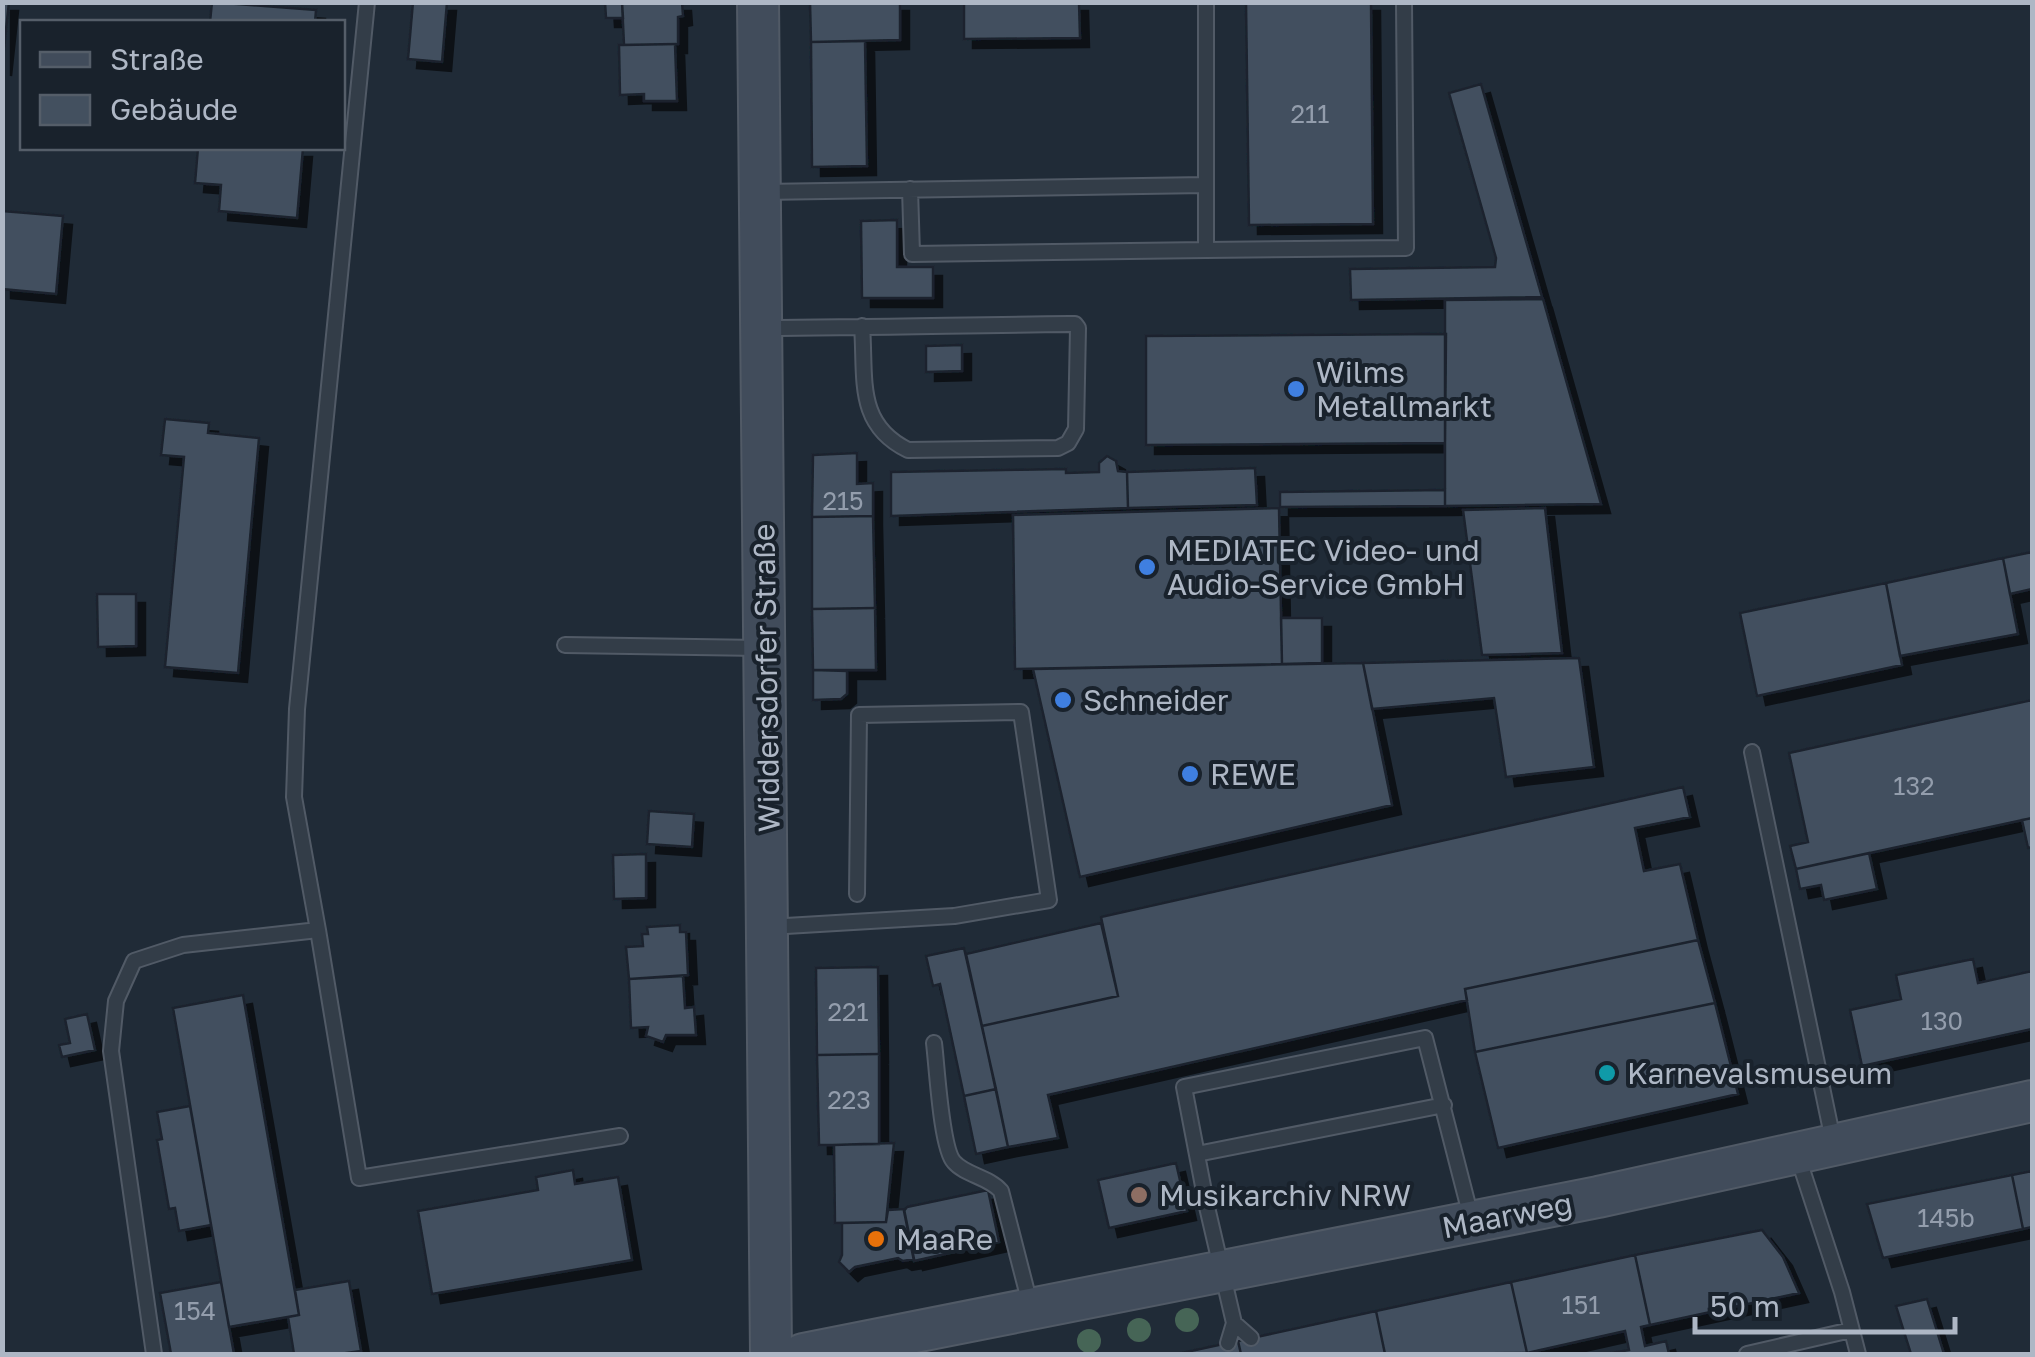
<svg xmlns="http://www.w3.org/2000/svg" width="2035" height="1357" font-family="'Golos Text',sans-serif">
<style>
.building{fill:#43505f;stroke:#1b242e;stroke-width:2.5;filter:url(#shadow)}
.lines{fill:none;stroke-linecap:round;stroke-linejoin:round}
.service-casing{stroke:#515a66;stroke-width:18}
.secondary-casing{stroke:#515a66;stroke-width:44}
.service{stroke:#333d48;stroke-width:14}
.secondary{stroke:#414c5b;stroke-width:40}
.tree{fill:#466556}
.shop-dot{fill:#3f7fe0;stroke:#19222c;stroke-width:4}
.culture-dot{fill:#0f9aa8;stroke:#19222c;stroke-width:4}
.education-dot{fill:#8d6e63;stroke:#19222c;stroke-width:4}
.food-dot{fill:#e8710a;stroke:#19222c;stroke-width:4}
.labels{text-anchor:middle;dominant-baseline:central;stroke-width:8;stroke-linejoin:round;paint-order:stroke}
.number-label{font-size:25px;fill:#939dac}
.poi-label{font-size:30px;fill:#aeb7c5;stroke:#19222c;text-anchor:start}
.street-label{font-size:30px;fill:#aeb7c5;stroke:#19222c}
</style>
<defs>
<filter id="shadow"><feDropShadow dx="9" dy="9" stdDeviation="0" flood-color="#0009"/></filter>
</defs>
<rect width="100%" height="100%" fill="#202b37"/>
<path class="building" d="M2 2H9L2 67Z
M212 2 316 10 315 22H210Z
M413 2H447L442 62 408 59Z
M605 2H622L623 18H606Z
M622 2H682L683 16 678 17V44L624 45Z
M810 2H900V40L811 42Z
M964 2H1079L1080 38 964 39Z
M1246 2H1371L1373 224 1249 225Z
M865 41 867 166 812 167 811 42Z
M675 44 677 101H644V94L620 95 619 45Z
M1481 84 1542 297 1351 300 1350 269 1495 267 1496 258 1449 93Z
M198 148H303L297 218 219 211 221 185 195 183Z
M2 211 63 216 56 294 2 289Z
M897 220V267H933V298H862L861 221Z
M1543 299 1601 504 1445 506V300Z
M1446 334 1445 443 1146 445V336Z
M962 345V371L926 372V346Z
M165 419 209 423 208 433 259 438 238 673 165 667 184 457 161 455Z
M857 453V484L873 483V516L812 517 813 455Z
M1107 456 1116 461 1118 471 1127 472 1128 508 891 516V472L1066 469V473L1099 472V463Z
M1255 468 1257 505 1128 508 1127 472Z
M1445 490V506L1280 507V492Z
M1279 508 1282 664 1015 669 1013 515Z
M1545 508 1562 653 1482 655 1463 510Z
M873 516 875 608 812 609V517Z
M2032 552V589L2010 594 2003 558Z
M2003 558 2018 634 1900 656 1886 583Z
M1886 583 1902 665 1757 696 1740 613Z
M97 594H136V646L98 647Z
M875 608 876 670H813L812 609Z
M1281 618H1322V663L1282 664Z
M1579 658 1594 767 1506 777 1494 698 1372 709 1363 663Z
M1363 663 1392 805 1080 877 1033 669Z
M813 670 847 671V694L841 699 813 700Z
M2032 700V818L1796 869 1790 846 1808 842 1789 753Z
M1683 787 1690 817 1635 828 1644 871 1680 864 1698 940 1465 989 1467 1000 1048 1095 1058 1138 1008 1147 982 1026 1118 996 1101 917Z
M649 811 694 814 692 847 647 844Z
M2032 818V847L2028 848 2022 820Z
M1869 853 1877 889 1824 900 1821 885 1800 889 1796 869Z
M646 854V898L614 899 613 855Z
M1101 923 1118 996 982 1026 966 954Z
M680 925V932H686L688 975 629 979 626 947 643 946 642 934H648L647 927Z
M1698 940 1715 1003 1475 1052 1465 989Z
M964 948 996 1089 964 1096 940 984 933 986 926 956Z
M1973 959 1978 983 2032 971V1029L1862 1066 1850 1010 1901 999 1896 975Z
M878 967 879 1054 817 1055 816 968Z
M683 976 685 1008 694 1007 696 1035H666L663 1042 646 1036 648 1027 631 1028 629 979Z
M243 995 299 1315 229 1327 173 1008Z
M1715 1003 1738 1094 1498 1148 1475 1052Z
M87 1014 95 1050 62 1057 59 1045 70 1043 65 1019Z
M879 1054V1144L819 1145 817 1055Z
M996 1089 1008 1147 976 1154 964 1096Z
M190 1106 211 1225 179 1231 175 1208 169 1209 157 1140 162 1139 157 1112Z
M894 1143 886 1222 835 1223 834 1145Z
M1176 1163 1187 1211 1109 1228 1098 1180Z
M573 1170 575 1184 618 1177 632 1260 432 1294 418 1211 538 1190 536 1177Z
M2032 1171V1227L2023 1229 2012 1175Z
M2012 1175 2023 1229 1883 1258 1867 1204Z
M988 1190 999 1242 914 1261 904 1211 907 1207Z
M904 1209 914 1259 903 1261 898 1258 855 1267 849 1272 839 1262 842 1255V1223L886 1222 888 1210Z
M1762 1230 1783 1257 1799 1293 1650 1325 1635 1255Z
M1635 1255 1650 1325 1641 1327 1645 1346 1666 1341 1669 1354H1606L1629 1350 1625 1331 1527 1353 1511 1282Z
M349 1281 361 1351 339 1354H294L288 1317 299 1315 295 1290Z
M221 1282 234 1354H171L160 1293Z
M1511 1282 1527 1353 1385 1354 1376 1311Z
M1927 1299 1944 1354H1911L1896 1306Z
M1376 1311 1385 1354H1241L1238 1341Z
M1238 1341 1241 1354H1177L1228 1343Z"/>
<g class="lines">
<defs>
<path id="service" d="M1206 2V250L1406 248 1404 2
M910 189 912 254 1206 250
M761 192 1205 185
M763 328C865 328 967 325 1069 324H1075L1078 328 1076 429 1068 443 1058 448 908 450C855 424 866 378 862 326
M565 645 760 648
M1752 752 1833 1140
M769 927 954 916 1049 900 1021 712 859 715 857 894
M318 930 294 797 297 709 367 2
M934 1043C937 1066 941 1148 954 1162 965 1175 989 1177 1001 1191L1030 1304
M1197 1154 1444 1105
M1797 1154 1842 1292 1858 1354
M1234 1323 1251 1338
M1228 1343 1234 1323 1207 1207 1184 1087 1425 1038 1472 1221
M154 1354 111 1051 116 1001 134 961 183 945 318 930 359 1178 620 1136
M1747 1354 1851 1330"/>
<path id="secondary" d="M758 2 771 1354
M803 1354 1598 1197 2032 1101"/>
</defs>
<use href="#service" class="service-casing"/>
<use href="#secondary" class="secondary-casing"/>
<use href="#service" class="service"/>
<use href="#secondary" class="secondary"/>
</g>
<g class="tree">
<circle cx="1187" cy="1320" r="12"/>
<circle cx="1139" cy="1330" r="12"/>
<circle cx="1089" cy="1341" r="12"/>
</g>
<g class="shop-dot">
<circle cx="1296" cy="389" r="10"/>
<circle cx="1147" cy="567" r="10"/>
<circle cx="1063" cy="700" r="10"/>
<circle cx="1190" cy="774" r="10"/>
</g>
<circle class="culture-dot" cx="1607" cy="1073" r="10"/>
<circle class="education-dot" cx="1139" cy="1195" r="10"/>
<circle class="food-dot" cx="876" cy="1239" r="10"/>
<g class="labels">
<g class="number-label">
<text x="1310" y="113">211</text>
<text x="843" y="500">215</text>
<text x="1914" y="785">132</text>
<text x="848" y="1011">221</text>
<text x="1942" y="1020">130</text>
<text x="849" y="1099">223</text>
<text x="1946" y="1217">145b</text>
<text x="1581" y="1304">151</text>
<text x="195" y="1310">154</text>
</g>
<g class="poi-label">
<text x="1316" y="372">Wilms<tspan x="1316" dy="34">Metallmarkt</tspan></text>
<text x="1167" y="550">MEDIATEC Video- und<tspan x="1167" dy="34">Audio-Service GmbH</tspan></text>
<text x="1083" y="700">Schneider</text>
<text x="1210" y="774">REWE</text>
<text x="1627" y="1073">Karnevalsmuseum</text>
<text x="1159" y="1195">Musikarchiv NRW</text>
<text x="896" y="1239">MaaRe</text>
</g>
<g class="street-label">
<text transform="translate(766 678) rotate(-91)">Widdersdorfer Straße</text>
<text transform="translate(1507 1215) rotate(-11)">Maarweg</text>
</g>
</g>
<rect width="2035" height="1357" fill="none" stroke="#aeb7c5" stroke-width="10"/>
<rect x="20" y="20" width="325" height="130" fill="#19222c" stroke="#555e69" stroke-width="2.5"/>
<rect x="40" y="52" width="50" height="15" fill="#414c5b" stroke="#555e69" stroke-width="2.5"/>
<text x="110" y="70" font-size="30" fill="#aeb7c5">Straße</text>
<rect x="40" y="95" width="50" height="30" fill="#43505f" stroke="#555e69" stroke-width="2.5"/>
<text x="110" y="120" font-size="30" fill="#aeb7c5">Gebäude</text>
<path d="M1695 1317v15h260v-15" fill="none" stroke="#aeb7c5" stroke-width="5"/>
<text x="1710" y="1317" font-size="30" fill="#aeb7c5" stroke="#19222c" stroke-width="8" paint-order="stroke">50 m</text>
</svg>
